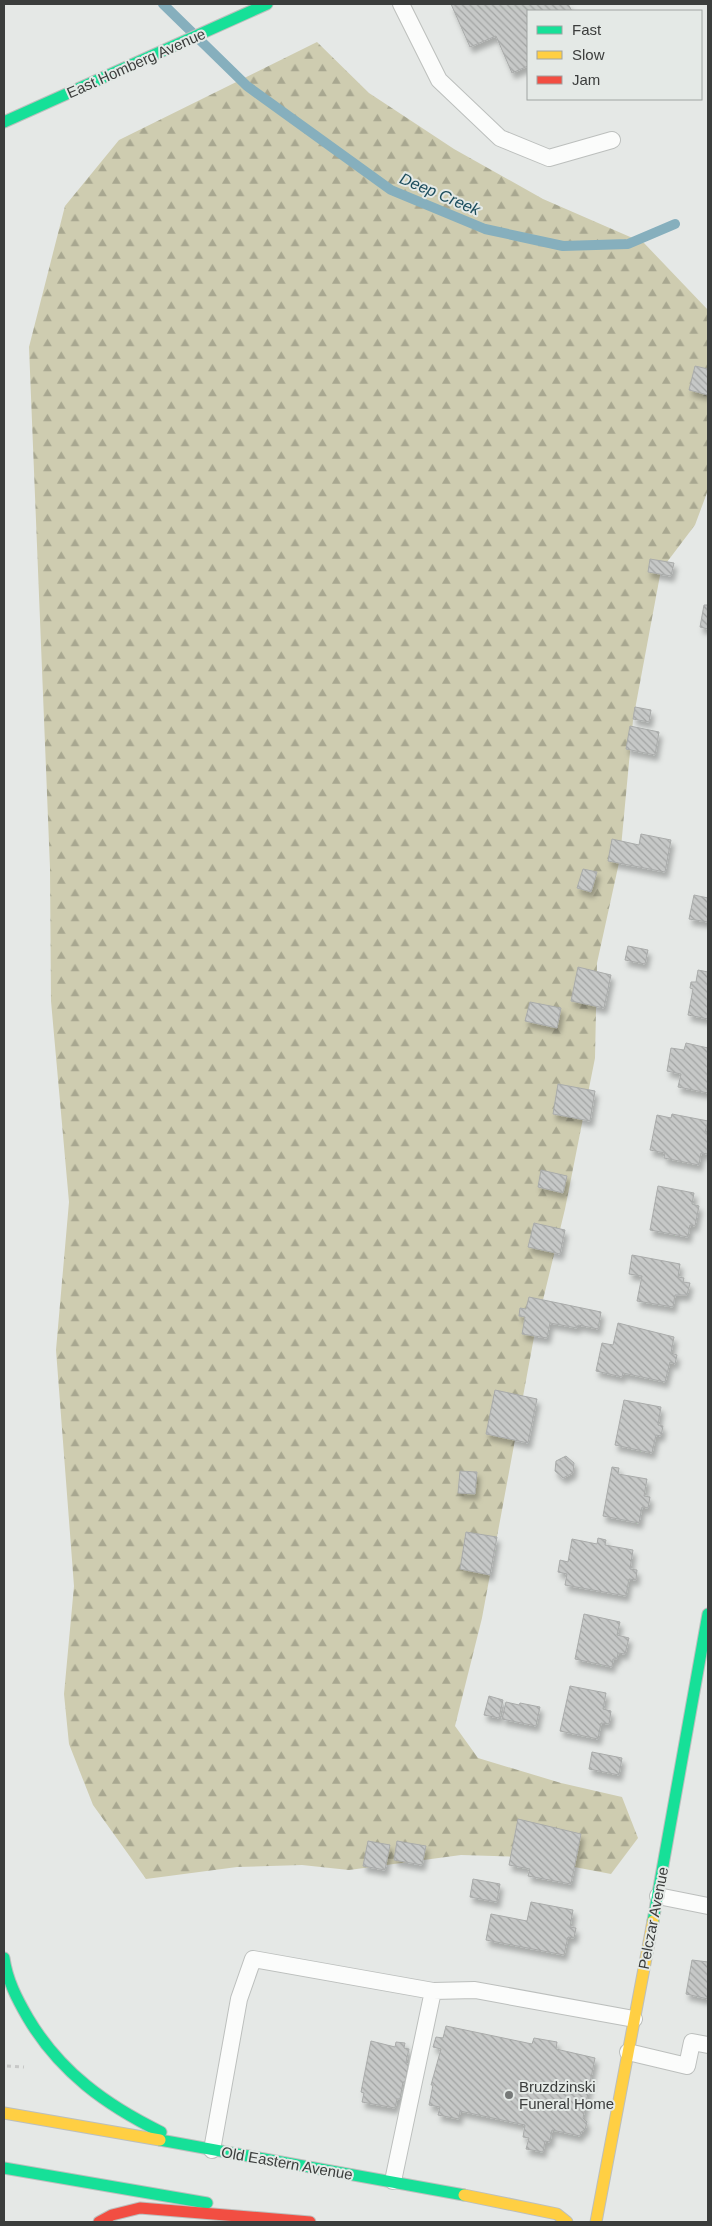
<svg xmlns="http://www.w3.org/2000/svg" width="712" height="2226" font-family="Arial,sans-serif">
<style>
.forest{fill:url(#forest-firs)}
.lines{fill:none;stroke-linecap:round;stroke-linejoin:round}
.stream{stroke:#86afbd;stroke-width:10}
.building{fill:url(#building-back-hatch);stroke:#a9abaa;filter:url(#shadow)}
.lane-casing{stroke:#bcbfbd;stroke-width:18}
.fast-casing{stroke:#bcbfbd;stroke-width:13}
.slow-casing{stroke:#bcbfbd;stroke-width:13}
.jam-casing{stroke:#bcbfbd;stroke-width:13}
.path{stroke:#c7c8c7;stroke-width:3;stroke-dasharray:4 4;stroke-linecap:butt}
.lane{stroke:#fbfcfb;stroke-width:16}
.fast{stroke:#16e098;stroke-width:11}
.slow{stroke:#ffcf43;stroke-width:11}
.jam{stroke:#f24e42;stroke-width:11}
.poi-dot{fill:#767978;stroke:#e4e9e6;stroke-width:2}
.labels{text-anchor:middle;dominant-baseline:central;stroke-width:4;stroke-linejoin:round;paint-order:stroke}
.street-label{font-size:15px;fill:#3b3d3c;stroke:#e4e9e6}
.poi-label{font-size:15px;fill:#3b3d3c;stroke:#e4e9e6;text-anchor:start}
.water-label{font-size:16px;font-style:italic;fill:#1c4d5d;stroke:#e4e9e6}
</style>
<defs>
<pattern id="forest-firs" width="22" height="20" patternUnits="userSpaceOnUse" patternTransform="scale(1.25)"><rect width="22" height="20" fill="#ceccb0"/><path d="M5 1l3.5 6h-7zM16 11l3.5 6h-7z" fill="#a8a790"/></pattern>
<pattern id="building-back-hatch" width="6" height="6" patternUnits="userSpaceOnUse" patternTransform="scale(1.25)"><rect width="6" height="6" fill="#c6c8c7"/><path d="M-1 5l2 2M0 0l6 6M5-1l2 2" fill="none" stroke="#a2a4a3"/></pattern>
<filter id="shadow"><feDropShadow dx="3" dy="5.5" stdDeviation="2.5" flood-color="#0004"/></filter>
</defs>
<rect width="100%" height="100%" fill="#e5e8e6"/>
<path class="forest" d="M317 42 369 93 454 149 543 199 644 243 708 310V490L695 525 661 570 633 720 620 858 597 963 595 1058 565 1209 534 1337 482 1618 455 1726 478 1758 561 1783 622 1797 638 1838 611 1874 522 1857 461 1855 349 1870 302 1865 237 1867 146 1879 93 1805 69 1744 64 1694 74 1586 56 1350 69 1202 51 1001 50 868 29 347 65 206 119 140Z"/>
<g class="lines">
<path class="stream" d="M163 4 247 86 391 190 485 229 563 246 628 244 675 224"/>
</g>
<path class="building" d="M451 4H568L572 11H528V66L512 73 496 36 470 47Z
M695 366 708 369V395L689 390Z
M650 559 674 563 671 576 648 572Z
M704 605H708V629L700 627Z
M635 707 651 710 649 722 633 719Z
M630 726 659 732 655 755 626 749Z
M641 834 671 840 665 872 608 861 612 839 639 845Z
M583 869 597 872 591 892 577 888Z
M694 895 708 898V922L689 919Z
M628 946 648 950 645 964 625 960Z
M578 967 611 975 604 1008 571 1001Z
M698 970 708 972V1019L688 1015 693 989 690 988 691 982H696Z
M530 1002 561 1008 557 1028 525 1021Z
M686 1043 708 1048V1093L678 1087 681 1074 667 1071 671 1048 684 1050Z
M558 1084 595 1091 590 1121 553 1114Z
M672 1114 708 1121 705 1133 708 1134V1154L701 1153 699 1165 664 1158 665 1153 650 1150 657 1115 671 1118Z
M541 1170 567 1176 563 1193 538 1187Z
M658 1186 694 1193 692 1204 699 1206 695 1226 690 1225 688 1237 650 1230Z
M534 1223 565 1230 560 1254 528 1247Z
M632 1255 680 1264 678 1277 684 1278 683 1282 690 1283 687 1295H675L673 1307 637 1301 642 1276 629 1274Z
M529 1297 601 1312 598 1329 578 1325 577 1328 550 1323 547 1338 522 1334 525 1317 519 1316 520 1308 526 1309Z
M618 1323 674 1337 671 1353 677 1355 675 1364 670 1362 665 1382 623 1373 622 1377 596 1371 602 1343 613 1345Z
M495 1390 537 1399 528 1443 486 1434Z
M624 1400 661 1407 658 1425 663 1426 661 1436 656 1435 652 1453 615 1445Z
M566 1456 574 1463 573 1473 563 1478 555 1471 556 1461Z
M612 1467 619 1468 618 1474 647 1479 644 1496 650 1497 648 1508 642 1507 639 1523 603 1516Z
M460 1471 477 1472 475 1494 458 1493Z
M466 1532 497 1537 490 1575 460 1569Z
M598 1538 606 1540 605 1545 633 1550 630 1569 637 1570 636 1580 629 1579 626 1596 565 1585 567 1574 558 1572 560 1560 568 1562 572 1539 597 1544Z
M584 1614 620 1622 617 1635 629 1638 625 1654 618 1653 617 1659H613L612 1667 575 1659Z
M570 1686 606 1693 603 1709 611 1711 609 1724 601 1723 598 1739 560 1731Z
M489 1696 503 1700 499 1718 484 1715Z
M506 1702 519 1705 520 1703 540 1707 536 1726 502 1719Z
M592 1752 622 1758 619 1775 589 1769Z
M518 1819 581 1834 571 1884 528 1876 530 1869 509 1865Z
M368 1841 390 1845 385 1870 363 1866Z
M397 1841 426 1846 422 1865 394 1860Z
M473 1879 500 1884 497 1902 470 1897Z
M531 1902 573 1910 570 1927 576 1928 574 1938 568 1937 564 1955 486 1940 491 1914 527 1921Z
M692 1960 708 1962V1999L686 1994Z
M446 2026 532 2044 534 2038 557 2042 556 2049 595 2058 583 2118 587 2122 585 2130 581 2132 580 2136 552 2130 550 2142 545 2141 543 2152 526 2149 529 2138 523 2137 525 2125 460 2111 459 2119 438 2115 440 2107 429 2105 433 2085H431L441 2049 433 2047 436 2037 443 2038Z
M371 2041 395 2047 396 2042 405 2043 404 2048 409 2049 406 2062 409 2063 405 2082H403L400 2099H397L395 2108 362 2102 364 2093 361 2092Z"/>
<g class="lines">
<defs>
<path id="lane" d="M401 4 439 80 500 138 549 158 612 140
M658 1896 708 1906
M628 2052 687 2066 692 2042 708 2045
M212 2150 239 1999 253 1959 433 1991 475 1990 634 2019
M393 2181 433 1991"/>
<path id="fast" d="M4 122 267 4
M653 1921 708 1614
M4 1958C7 1980 17 1999 28 2018 60 2072 106 2105 161 2132
M160 2140 464 2195
M4 2168 207 2203"/>
<path id="slow" d="M4 2113 160 2140
M464 2195 557 2214 567 2222
M596 2222 653 1921"/>
<path id="jam" d="M99 2222 112 2215 140 2208 310 2222"/>
</defs>
<use href="#lane" class="lane-casing"/>
<use href="#fast" class="fast-casing"/>
<use href="#slow" class="slow-casing"/>
<use href="#jam" class="jam-casing"/>
<path class="path" d="M7 2066 24 2067"/>
<use href="#lane" class="lane"/>
<use href="#fast" class="fast"/>
<use href="#slow" class="slow"/>
<use href="#jam" class="jam"/>
</g>
<circle class="poi-dot" cx="509" cy="2095" r="5"/>
<g class="labels">
<g class="street-label">
<text transform="translate(136 63) rotate(-24)">East Homberg Avenue</text>
<text transform="translate(653 1918) rotate(-79)">Pelczar Avenue</text>
<text transform="translate(287 2163) rotate(10)">Old Eastern Avenue</text>
</g>
<g class="poi-label">
<text x="519" y="2086">Bruzdzinski<tspan x="519" dy="17">Funeral Home</tspan></text>
</g>
<g class="water-label">
<text transform="translate(440 194) rotate(23)">Deep Creek</text>
</g>
</g>
<rect width="712" height="2226" fill="none" stroke="#3b3d3c" stroke-width="10"/>
<rect x="527" y="10" width="175" height="90" fill="#e4e9e6" stroke="#a0a4a2"/>
<rect x="537" y="26" width="25" height="8" fill="#16e098" stroke="#a0a4a2"/>
<text x="572" y="35" font-size="15" fill="#3b3d3c">Fast</text>
<rect x="537" y="51" width="25" height="8" fill="#ffcf43" stroke="#a0a4a2"/>
<text x="572" y="60" font-size="15" fill="#3b3d3c">Slow</text>
<rect x="537" y="76" width="25" height="8" fill="#f24e42" stroke="#a0a4a2"/>
<text x="572" y="85" font-size="15" fill="#3b3d3c">Jam</text>
</svg>
